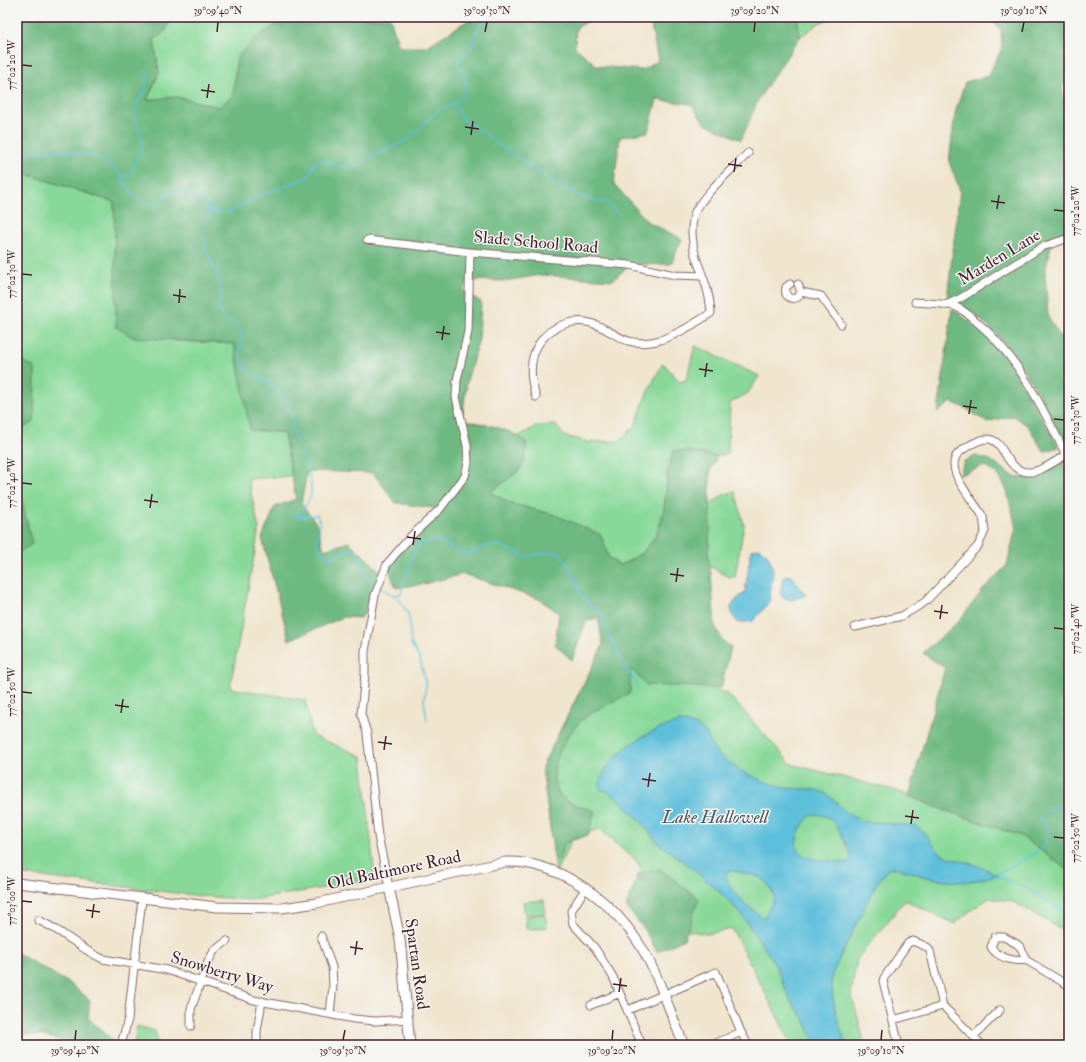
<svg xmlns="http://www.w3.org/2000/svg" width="1086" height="1062" font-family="'IM FELL Double Pica',serif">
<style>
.green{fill:#88d999;stroke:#697c62}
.forest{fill:#6eb981;stroke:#5c6c56}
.water{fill:#5dbfdb;stroke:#546f83;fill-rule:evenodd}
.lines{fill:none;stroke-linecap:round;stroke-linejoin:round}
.stream{stroke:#5dbfdb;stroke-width:1.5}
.street-casing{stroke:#846464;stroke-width:9}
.secondary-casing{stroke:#846464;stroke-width:11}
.street{stroke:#fff;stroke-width:7}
.secondary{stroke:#fff;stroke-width:9}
.ticks{fill:none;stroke:#4a1f2b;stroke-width:1.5}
.labels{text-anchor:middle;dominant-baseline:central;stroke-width:3;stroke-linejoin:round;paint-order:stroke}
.street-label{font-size:17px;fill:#4a1f2b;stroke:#f6f6f2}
.water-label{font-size:18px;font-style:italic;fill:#515769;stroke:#f6f6f2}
.neatline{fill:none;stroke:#4a1f2b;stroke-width:1.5}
.ticks-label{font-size:10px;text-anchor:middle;fill:#4a1f2b}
</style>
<rect width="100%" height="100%" fill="#f6f6f2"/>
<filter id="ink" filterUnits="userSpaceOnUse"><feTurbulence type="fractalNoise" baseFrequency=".025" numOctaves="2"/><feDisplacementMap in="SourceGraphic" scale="8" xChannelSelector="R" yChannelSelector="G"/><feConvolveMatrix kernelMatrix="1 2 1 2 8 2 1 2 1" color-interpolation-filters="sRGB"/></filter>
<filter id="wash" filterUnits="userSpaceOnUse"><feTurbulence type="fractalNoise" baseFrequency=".012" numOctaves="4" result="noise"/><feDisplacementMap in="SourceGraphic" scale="16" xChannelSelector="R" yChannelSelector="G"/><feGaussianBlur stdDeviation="0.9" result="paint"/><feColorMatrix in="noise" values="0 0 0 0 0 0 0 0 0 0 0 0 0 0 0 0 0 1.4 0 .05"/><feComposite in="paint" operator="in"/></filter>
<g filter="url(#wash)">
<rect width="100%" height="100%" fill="#f0e5cd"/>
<path class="green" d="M171 17H300L284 20 237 57 233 95 219 107 176 97 147 100 159 73 154 40 166 30Z
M797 17H836L819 23 800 37Z
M17 171 114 202 116 262 175 341 234 344 284 433 292 476 248 479 259 529 230 688 305 700 313 736 362 756 375 879 252 900 201 896 17 874V553L32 544 19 489 17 431 34 421 35 368 17 358Z
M695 346 759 376 748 393 730 403 728 453 717 456 686 451 667 470C666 510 663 550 619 565L608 557 601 535 555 515 512 504 490 493 524 466 526 442 519 436 537 426 556 425 564 436 589 442 619 441 635 426 647 393 663 363 680 382 686 380Z
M735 491 744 525 735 577H729L709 566C706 547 710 524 710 505L723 495Z
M603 645 704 687 727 693 791 764 898 791 941 809 1021 836 1069 871V934L1012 901 989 898 971 910 955 924 905 900 857 959 851 992 865 1045H792L732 929 707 934 680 929 635 859 619 847 600 829 573 837 556 872 542 767Z
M544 900 545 913 525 915 523 902Z
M545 914 547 927 527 930 525 917Z
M137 1026 155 1031 158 1041 153 1045H134Z"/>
<path class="forest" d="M17 17H171L166 30 154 40 159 73 147 100 176 97 219 107 233 95 237 57 258 36 284 20 301 17H390L399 47H426L473 17H595L576 28 575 47 597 66 642 70 658 61 650 20 628 17H797L800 37 759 98 741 140 704 123 691 104 657 100 648 132 620 137 614 184 648 222 682 239 671 264 629 265 613 280 541 275 504 281 472 280 462 290 481 302 479 339 467 381 462 420C484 424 508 427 526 442 528 475 510 473 491 493L512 504 555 515 601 535 608 557 619 565C675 546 660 495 673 451H686L717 456 710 471V528L708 557 711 574 715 626 722 640 731 647 721 688 646 685 631 669 630 693C616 701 600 707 587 716 566 731 542 774 561 796 568 804 585 808 595 811L588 835 565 843 558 861 554 857 542 767 603 645 598 617 586 622 572 660 555 645 559 613 539 599 463 574 423 584 396 588 387 564 440 509 396 503 373 473 307 471 301 504 317 524 324 550 349 542 383 574 375 595 361 618 344 617 289 640 262 538 275 507 296 499 284 433 250 430 234 344 132 337 116 327 114 202 17 171Z
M987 17H1069V80L1062 86 1065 111 1069 117V235L1052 241 1045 272 1048 317 1069 351V452C1039 396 1009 325 947 299L960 190 949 162 955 113 965 82 988 76 1002 48 1001 30Z
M952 309 973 324 1003 352 1059 447 1044 452 1028 426 1013 416 987 422 965 408 951 402 938 412Z
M17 358 35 368 34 422 17 431Z
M17 447 19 489 32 544 17 553Z
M976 456 990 460 1013 476 1031 479 1062 462 1069 475V871L1021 836 941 809 909 796 945 668 923 653 958 622 983 590 1007 565 1016 527 1006 488 997 473 983 466 960 475 964 461Z
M660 869 699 899 684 939 657 952 642 926 626 907 639 873Z
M17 953 69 983 90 1000 88 1018 118 1045C106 1045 93 1047 81 1045 59 1042 40 1030 17 1037Z"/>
<path class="water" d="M759 548 767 554 772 564 773 572 769 603 753 621 738 623 732 615 731 607 736 600 745 592 751 550Z
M786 575 791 576 806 595 792 600 783 598 780 594 783 578Z
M681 722C714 726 703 741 722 758 741 773 766 784 789 788 799 789 810 788 820 791 835 796 842 814 862 821L916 826 927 836 938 852 948 857 973 864 997 874C974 885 946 883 923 876 913 873 903 869 892 868L887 870 876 884 832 974C830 998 838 1022 846 1045H816L803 1017 791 1002 775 964 742 915 724 896 687 864 659 844 636 816 628 810 625 804 607 791 601 790C598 784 601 778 604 772 620 746 651 729 681 722ZM811 815C830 812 836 824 843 838 846 846 850 849 851 858L846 863C832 859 791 864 797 839 799 830 804 822 811 815ZM729 870 756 876 764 879 774 894V899L764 918C752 911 729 890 725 875Z"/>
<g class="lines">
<path class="stream" d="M455 105 463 120 475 126 495 142 533 168 573 193 592 200 608 203 619 215
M17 156C44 147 94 148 115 169 124 178 129 193 140 201 144 204 153 205 158 206 174 183 186 190 207 203 211 216 205 225 204 238 203 255 220 271 221 290 221 297 216 306 220 313 225 321 237 323 240 332 243 344 236 358 247 370 254 377 263 377 270 384 277 390 284 400 288 408 295 419 291 424 293 434 294 438 298 441 299 445 304 456 313 483 311 494 309 505 300 510 294 518L317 515 320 523 317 546 329 558 352 549 359 553C362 565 363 579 376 585
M121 177 130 176 143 144 135 118 136 104 145 91 147 70
M209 210C216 213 220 214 227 213 238 210 244 202 254 198 273 190 291 186 309 176L314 163 319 159 347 169 357 167 378 153 394 147 407 140 439 109 455 104 464 94 466 84 458 61C463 55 470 50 473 44 481 29 474 20 496 17
M381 587 392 595 401 594 412 556 421 544 438 540 454 550 469 554 482 547 499 545 526 557 541 553 558 552 566 561 578 585 580 594 590 605 602 613 603 625 619 653 623 667 631 674 638 688
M396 595 409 615 411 644 420 659 426 685 424 701 427 721
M995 875 1030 890 1059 910 1069 912
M996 875 1032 855 1046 845V825L1040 819 1046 811 1054 809 1069 798"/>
</g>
</g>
<g filter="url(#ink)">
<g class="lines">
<defs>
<path id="street" d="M367 240 470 252 629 265 675 275 702 276
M790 284 786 287C784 296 790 301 798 297L801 292 798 284
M801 292 821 296 841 324
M915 302C927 303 942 303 954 306 963 309 970 316 977 322 1020 358 1044 411 1069 461
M946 305 961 298 1042 247 1069 238
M536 397C530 379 528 359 540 342 551 326 574 317 594 324 616 332 622 346 651 342 668 340 696 323 711 313 710 293 703 276 696 258 692 245 690 225 695 212 705 192 732 170 748 153
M855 627 902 616 925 602 978 546 985 531 983 517C975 501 939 467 961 451 1009 416 996 468 1027 472 1040 473 1055 461 1066 455
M389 887 378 836 367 733 361 714 365 675V651L375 595 387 564 411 536 440 509 465 476 468 463 467 445 456 397 457 380 468 332 470 252
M585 889 571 911 573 924 595 948 613 977 642 1045
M38 920C62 930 80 949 103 959L167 970 254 1000 354 1019 375 1021 409 1019
M321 936 332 967 333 985 330 1014
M1026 960C1014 962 998 958 991 947L995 937H1004L1017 944 1021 948 1026 960 1069 986
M591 1005 620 993
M628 1010 716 972 741 1032 748 1045
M893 1020 943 1006
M191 1026V1009L208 962 214 951 227 941
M974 1036 1000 1010
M121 1045 128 1019 142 899
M257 1045V1031L262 1001
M712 1045 741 1032
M899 1045 883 981 884 978 908 943 913 941 927 947 930 951 943 1006 982 1045"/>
<path id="secondary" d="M17 883 217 907 282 908 317 903 505 862C557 860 608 898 636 939 656 967 670 1013 684 1045
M389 887 400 939 410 1045"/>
</defs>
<use href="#street" class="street-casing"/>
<use href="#secondary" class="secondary-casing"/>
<use href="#street" class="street"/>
<use href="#secondary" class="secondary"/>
</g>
</g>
<path class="ticks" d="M217 32 218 22M485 32 487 22M754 32 755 22M1022 32 1024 22M22 65 32 66M201 90 215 92M207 98 209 84M465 127 479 129M471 135 473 121M728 164 742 166M734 172 736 158M991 201 1005 203M997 209 999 195M1054 210 1064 211M22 274 32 275M173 295 186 297M179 303 180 289M436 332 450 334M442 340 444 326M699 369 713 371M705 377 707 363M963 406 977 408M969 414 971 400M1054 419 1064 420M22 483 32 484M144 500 158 502M150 508 152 494M407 537 421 539M413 545 415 531M670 574 684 576M676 582 678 568M934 611 948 613M940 619 942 605M1054 628 1064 629M22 692 32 693M115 705 129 707M121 713 123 699M378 742 392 744M384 750 386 736M642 779 656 781M648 787 650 773M905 816 919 818M911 824 913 810M1054 837 1064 838M22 901 32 902M86 910 100 912M92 918 94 904M350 947 363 949M355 955 357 941M613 984 627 986M619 992 621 978M75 1040 76 1030M343 1040 345 1030M612 1040 613 1030M881 1040 882 1030"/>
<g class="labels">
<g class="street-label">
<text transform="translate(536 242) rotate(5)">Slade School Road</text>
<text transform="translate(999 257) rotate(-31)">Marden Lane</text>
<text transform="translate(394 870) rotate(-12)">Old Baltimore Road</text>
<text transform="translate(417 964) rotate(82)">Spartan Road</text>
<text transform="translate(222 972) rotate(17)">Snowberry Way</text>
</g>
<g class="water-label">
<text x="715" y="817">Lake Hallowell</text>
</g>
</g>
<rect width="1086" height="1062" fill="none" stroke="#f6f6f2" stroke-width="44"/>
<rect x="22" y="22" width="1042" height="1018" class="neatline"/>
<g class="ticks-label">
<text x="218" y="14">39°09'40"N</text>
<text x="487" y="14">39°09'30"N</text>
<text x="755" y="14">39°09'20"N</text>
<text x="1024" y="14">39°09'10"N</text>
<text transform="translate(11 65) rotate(-90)" y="4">77°02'20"W</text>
<text transform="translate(1075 211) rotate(-90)" y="4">77°02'20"W</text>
<text transform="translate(11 274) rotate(-90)" y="4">77°02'30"W</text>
<text transform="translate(1075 420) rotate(-90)" y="4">77°02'30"W</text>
<text transform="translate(11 483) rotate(-90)" y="4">77°02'40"W</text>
<text transform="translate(1075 629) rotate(-90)" y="4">77°02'40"W</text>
<text transform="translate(11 692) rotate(-90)" y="4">77°02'50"W</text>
<text transform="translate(1075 838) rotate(-90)" y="4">77°02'50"W</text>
<text transform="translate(11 901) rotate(-90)" y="4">77°03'00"W</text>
<text x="75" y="1054">39°09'40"N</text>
<text x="343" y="1054">39°09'30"N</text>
<text x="612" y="1054">39°09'20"N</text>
<text x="881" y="1054">39°09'10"N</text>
</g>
</svg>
